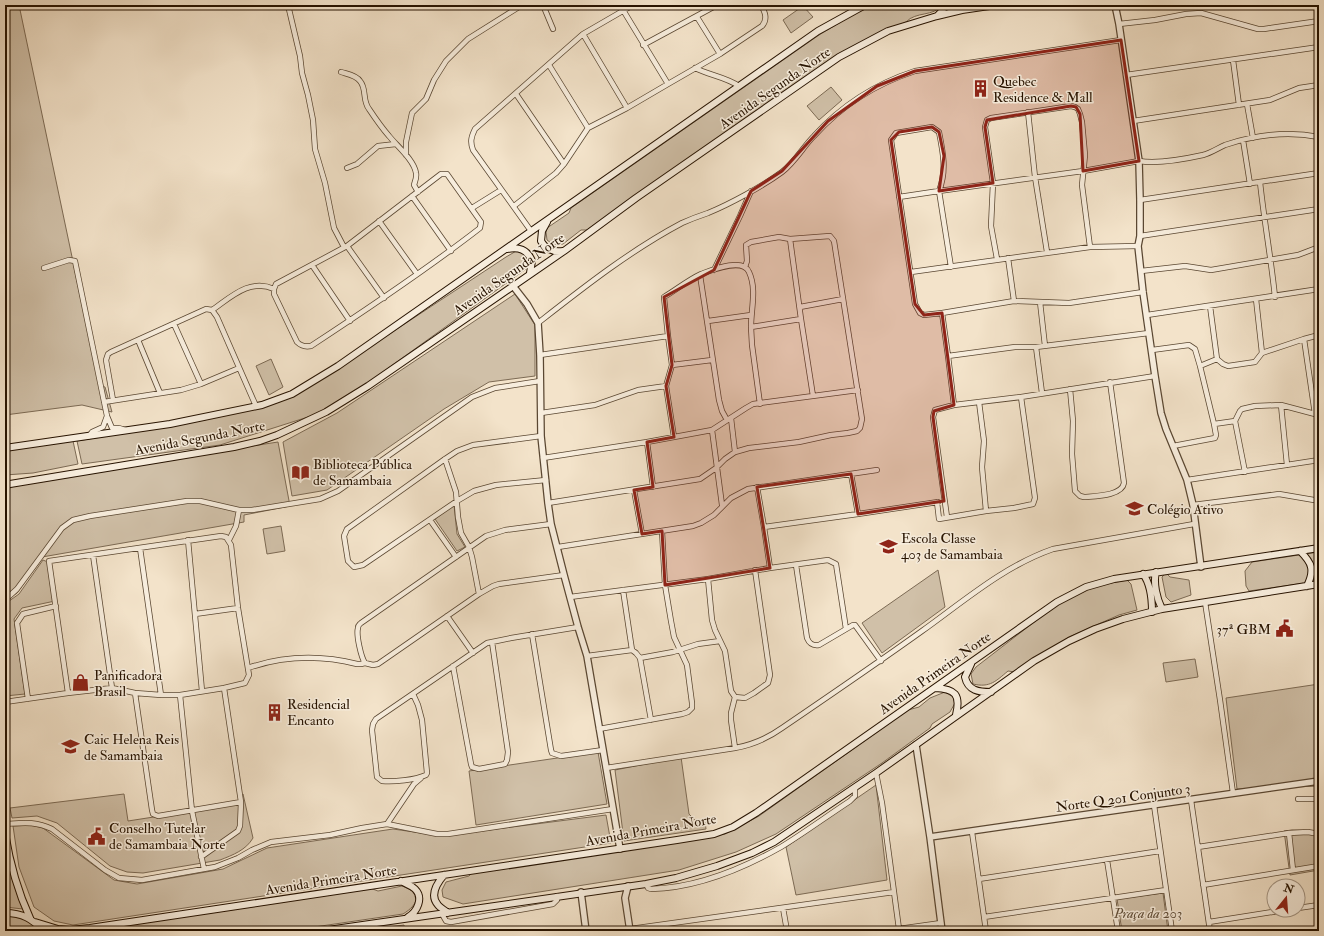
<svg xmlns="http://www.w3.org/2000/svg" width="1324" height="936" font-family="'IM FELL Double Pica',serif">
<style>
.green{fill:#d0c0a8;stroke:#7c6a54}
.lines{fill:none;stroke-linecap:round;stroke-linejoin:round}
.minor-casing{stroke:#5a4732;stroke-width:6}
.tertiary-casing{stroke:#5a4732;stroke-width:8}
.secondary-casing{stroke:#271300;stroke-width:8}
.minor{stroke:#f7eddd;stroke-width:4.5}
.tertiary{stroke:#f7eddd;stroke-width:5.5}
.secondary{stroke:#f7eddd;stroke-width:6}
.marked{fill:#8f2418;fill-opacity:0.2;stroke:#8f2418;stroke-width:3;stroke-linejoin:round}
.labels{text-anchor:middle;dominant-baseline:central;stroke-width:3;stroke-linejoin:round;paint-order:stroke}
.poi-label{font-size:14px;fill:#271300;stroke:#f7eddd;text-anchor:start}
.street-label{font-size:14px;fill:#271300;stroke:#f7eddd}
.park-label{font-size:14px;font-style:italic;fill:#62503b;stroke:#f7eddd}
</style>
<rect width="100%" height="100%" fill="#f3e3ca"/>
<filter id="stains"><feTurbulence type="fractalNoise" baseFrequency=".005" numOctaves="4"/><feColorMatrix values="0 0 0 0 .2 0 0 0 0 .09 0 0 0 0 .02 0 0 0 .5 -.17"/></filter>
<radialGradient id="worn" r=".72"><stop offset=".6" stop-color="#630" stop-opacity="0"/><stop offset="1" stop-color="#630" stop-opacity=".3"/></radialGradient>
<path class="green" d="M5 5H19L99 385 105 387 112 412 82 405 5 415Z
M874 5H942C934 17 916 11 906 22L838 55 587 230H581L563 244 554 245 547 240 546 232 547 228 569 213 571 208 819 35 854 14Z
M803 6 813 17 791 33 783 20Z
M831 87 842 100 819 120 807 106Z
M518 250 524 254 528 260 526 269 330 410 220 445 82 464 77 441 204 420 263 406 303 391 506 257Z
M515 294 535 325V376L489 382 444 409 327 490 292 496 283 442 337 413Z
M271 359 283 387 269 395 256 366Z
M73 441 78 464 33 473 5 475V455H9L8 450Z
M278 442 290 506 244 515V522L42 557 17 593 5 601V486L13 483Z
M454 505 457 534 465 547 457 551 435 519Z
M281 526 285 551 267 554 263 529Z
M1319 552V581L1249 591 1246 586 1245 571 1252 562Z
M43 560 50 563 55 601 22 608 14 619 25 694 5 696V604L19 594Z
M938 570 945 607 882 653 862 623Z
M1166 573 1170 577 1189 580 1191 595 1171 602 1166 597 1162 577Z
M1127 580 1131 584 1137 610 1119 615 1069 637 1015 672 1008 671C996 681 990 688 973 684L971 674 976 667 1060 602 1096 586Z
M1195 659 1198 677 1166 682 1163 663Z
M1319 684V786L1237 789 1226 698Z
M945 692 953 697 955 703 950 712 932 724 930 728 882 763 776 834 736 852 679 870 463 904 443 897 442 890 446 882 469 876 472 873 725 834 759 816 908 710 919 707 930 698Z
M598 752 607 804 476 825 469 771Z
M681 757 689 814 696 821 705 822 706 829 624 841 615 770Z
M876 785 887 880 796 895 786 847Z
M124 794 128 821 237 804 243 794 253 838C246 850 233 855 220 860L143 873 127 872 110 866 57 823 37 816 12 818 10 808Z
M606 815 611 843 73 925 54 921 34 907 19 867 13 826 31 825 43 828 114 880 137 884 223 869 267 848 393 829 442 836Z
M1292 830 1319 831V870L1290 875 1284 831Z
M5 844C8 867 14 888 23 909L5 907Z
M402 886C423 893 418 905 403 914L287 931H105L115 927 370 888 378 891Z
M1163 893 1168 931H1122L1117 899Z
M5 916C19 914 31 922 40 931H5Z
M404 925 405 931H364V930Z"/>
<g class="lines">
<defs>
<path id="minor" d="M288 5 300 56 302 73 308 95 313 120 315 149 325 183 334 228 344 247
M543 5 553 29
M623 10 668 84
M697 17 720 54
M1119 24 1155 20 1186 14 1201 13 1258 29H1264L1319 21
M583 34 627 108
M643 45 717 5
M1233 60 1239 105
M549 65 588 128
M695 68C709 75 726 77 739 86
M341 72C347 74 356 75 360 81 367 89 362 100 369 109 375 118 382 128 389 136 397 146 414 160 416 173 417 177 415 181 414 185L418 192
M1126 75 1319 47
M516 94 564 164
M1247 104 1253 138
M1028 112 1035 177 1047 252
M1133 121 1270 100 1299 88 1319 85
M1243 140 1250 184
M406 155V142L412 113 426 99 434 80 446 61 468 39 522 5
M347 168 357 164 378 146 396 144
M441 174H447L481 222 480 228C426 270 369 308 311 346 306 347 301 346 297 342L274 294V289L276 284 347 246Z
M1260 182C1264 220 1271 258 1275 297
M412 196 451 251
M899 197 939 191 951 267
M1140 200 1319 173
M514 206 556 173 564 164 588 128 627 108 668 84 720 54 762 26C768 19 765 12 761 5
M472 208 501 190
M379 221 417 274
M531 231 473 150C470 142 471 137 475 129L583 34 633 5
M1140 236 1319 209
M347 246 384 298
M1008 258 1014 301
M997 259 991 226 993 183 985 127 987 120 991 118 1071 106 1075 107 1078 109 1080 114 1082 122 1085 155 1082 185 1090 247
M312 265 350 321
M745 267 747 261 746 245 751 242 779 237 790 239
M44 268 69 260 75 261 107 416 112 428H119L125 430
M714 270 740 216 751 191
M1141 271 1185 266 1211 270 1298 255 1319 247
M911 272 1090 247 1138 246
M700 275 719 400 722 411 727 420
M1040 302 1045 346
M1210 306 1217 359 1223 364 1228 366 1255 362 1262 353 1256 299
M800 307 843 299
M212 310C231 297 250 278 274 289
M942 313 1014 301 1069 303 1143 292
M1147 315 1319 289
M801 319 813 396
M708 321 751 315
M538 323C584 287 631 250 682 223 691 219 699 216 708 213 730 204 763 186 782 172 795 162 803 147 814 136 842 105 875 84 915 71L1121 40
M174 324 201 384
M751 327 752 345 760 404
M1304 339 1319 335
M138 340 160 393
M1036 347 1042 393
M1152 350 1189 345 1195 349 1200 366
M1262 353 1304 339 1315 414
M540 355 668 336 664 297C676 290 688 280 701 274 712 270 743 257 749 272 757 289 751 309 751 327L801 319 790 239 830 236 834 241 862 419 860 428 857 431 848 433 831 435 799 442 749 448 735 452 725 459 716 468 700 479 548 503
M948 356 942 313 924 315 920 313 915 304 891 140 896 133 932 127 939 132C943 152 947 171 939 191L1083 171 1139 161C1157 164 1185 159 1203 155 1211 153 1218 148 1225 145 1255 135 1288 131 1319 137
M672 365 712 360
M666 386 672 365 668 336
M1070 389 1073 421 1072 454 1075 491 1080 496 1084 497C1095 496 1122 496 1124 483L1110 382
M113 400 106 360 108 354 111 352 206 309 212 310 217 317 256 406
M104 402 181 390 201 384 239 368
M979 402 984 441 982 467 986 511
M954 405 948 356 1015 347H1036L1149 333
M1281 405 1287 465
M541 413 595 405 638 390 666 386 674 437
M731 418 735 452
M1235 421 1245 472
M1214 424 1200 366 1217 359
M89 436 92 432 103 427 107 416
M541 436 473 445 457 451 445 459 347 529 344 536 348 561 354 567 363 565 457 501 474 491 496 485 546 480
M647 442 653 487
M1173 446 1215 438 1216 435 1214 424 1235 421 1240 411 1242 409 1255 406 1281 405 1315 414H1319
M543 458 647 442 712 430
M445 459 456 492 458 517 461 533 469 547 472 557 479 594
M1187 480 1319 460
M757 487 764 527
M634 490 642 534
M937 502 939 519 986 511 1014 508 1033 504 1035 498 1021 397
M722 505 712 430 746 408 753 404 858 390
M1193 505 1279 494 1314 500H1319
M858 514 938 502
M947 517 933 417 935 410 954 405 1021 397 1155 376
M430 520 456 557
M221 536 226 537 231 545 238 608 249 675 245 683 224 688 180 695H161L135 693 112 688 68 693 49 561Z
M188 540 202 691
M229 540 236 526 239 510
M558 547 693 526 701 523 714 515 731 498 748 489 877 470
M140 548 161 695
M93 555 112 688
M796 565 807 638C809 643 812 646 819 645L853 625H855L881 661
M770 568 828 560 836 564 846 629
M708 579 712 620 715 630 725 651 731 691 735 697
M623 590 632 650
M570 597 708 579 770 568 764 527 858 514 851 474
M5 600 17 589 62 528 73 520 90 516 187 501H200L239 510H252L320 499 338 491 472 397 495 388 540 381
M1205 602 1220 700 1233 793
M195 614 238 608
M447 616 473 653
M532 634 551 750 552 753 561 756 603 750
M587 656 632 650 636 653 640 658 673 652 698 644 720 641
M640 658 651 720
M365 663C361 657 356 635 358 628 358 625 359 625 361 623L486 536 505 530 551 524
M453 666 471 764 472 767 479 769 505 764 507 760 508 752 492 642
M248 668C283 656 321 655 357 664H361L365 663 373 665 378 664 479 594 493 586 499 584 564 575
M135 693 152 810 153 814 158 816 241 802 224 688
M413 694 418 705 422 720 427 773 426 775C415 780 394 782 382 781L377 777 372 730 373 724 376 719 487 643 511 638 578 627
M180 695 192 811 204 869
M28 699 17 623 23 614 56 606
M5 702 68 693
M599 729 682 714 688 712 692 708V703L687 665 674 637 671 621 665 585 662 531
M735 748 731 720V713L735 697 745 698 754 693 768 683 770 675 755 570
M606 768 735 748C752 745 768 738 782 728 829 696 876 664 922 631 964 601 1004 566 1053 549L1194 524
M876 773 882 803 899 929
M1298 799H1319
M1191 800 1210 931
M1154 805 1172 931
M5 824C23 823 35 821 52 829L105 870 119 878 142 880 215 867 238 858 252 850 271 842 330 835 362 828 387 824 437 834H448L613 809
M387 824 414 784 421 778
M972 832 986 931
M1289 833 1293 870
M1198 847 1289 833 1308 832 1319 834
M201 857 238 831 240 826 241 802
M1107 860 1118 931
M979 879 1160 851
M646 884 648 888 651 889C696 888 742 869 781 847 804 833 827 816 850 801L855 796V787
M1203 885 1319 866
M783 908 787 931
M1298 908 1319 905
M442 914 446 921 451 922 553 904 557 900V896
M984 917 1166 890
M1209 922 1285 910
M630 929 894 892
M884 931 941 923"/>
<path id="tertiary" d="M1115 5 1119 24 1139 161 1140 200V236L1138 246 1143 292 1155 376 1161 413 1166 429 1187 480 1193 505 1201 567
M513 286 527 304 538 323 540 355 541 436 548 503 551 524 564 575 578 627 587 656 620 849
M916 745 930 837 942 931
M930 837 1319 781
M628 886 625 898 630 931
M581 892 586 931"/>
<path id="secondary" d="M937 16 942 11 945 5
M547 222 542 231 541 241C546 250 553 252 563 251
M507 249C519 247 527 249 532 261L530 273
M5 448 170 424 262 405 292 394 338 366 818 31 865 5
M5 486 10 484 234 447 260 441 277 435 326 412 368 386 564 251 636 198 839 57 888 31 937 16 962 10 996 5
M1300 551C1312 563 1315 570 1307 586
M1156 572C1153 583 1157 599 1162 609
M1143 574C1150 583 1152 600 1152 612
M971 664 965 677C968 691 979 692 991 692
M935 688C955 689 961 694 956 715
M5 833C10 864 17 890 30 918
M444 875C438 882 429 895 438 905 440 908 445 910 448 913
M401 881C406 884 411 885 415 889 424 898 417 912 408 917
M5 913C23 913 32 919 44 931
M35 922 58 929 70 930 90 928 677 840 714 834 733 827 756 813 1057 602 1086 587 1114 579 1319 548
M321 931 646 884 676 878 717 866 752 853 774 842 876 773 1034 661 1069 641 1095 629 1123 619 1162 609 1319 584"/>
</defs>
<use href="#minor" class="minor-casing"/>
<use href="#tertiary" class="tertiary-casing"/>
<use href="#secondary" class="secondary-casing"/>
<use href="#minor" class="minor"/>
<use href="#tertiary" class="tertiary"/>
<use href="#secondary" class="secondary"/>
</g>
<path class="marked" d="M1121 40 1139 161 1083 171 1080 114 1076 107 1071 106 987 120 985 127 993 183 939 191 944 156 939 132 932 127 899 132 891 140 915 304 924 315 942 313 954 405 934 411 933 417 944 501 858 514 851 474 757 487 770 568 665 585 662 531 642 534 634 490 653 487 647 442 674 437 666 386 672 365 664 297 714 270 751 191 782 171 828 121 877 86 915 71Z"/>
<defs>
<symbol id="building-bare" viewBox="-9 -9 18 18"><path d="M-4-6H4V6H1V3H-1V6H-4ZM-2.5-4.3h1.7v1.8h-1.7ZM.8-4.3h1.7v1.8H.8ZM-2.5-1h1.7V.8h-1.7ZM.8-1h1.7V.8H.8Z" fill="#8f2418" stroke="#f7eddd" stroke-width="2.5" paint-order="stroke"/></symbol>
<symbol id="library-bare" viewBox="-9 -9 18 18"><path d="M-6-4Q-3-5.5-.7-3.5V5Q-3 3-6 4ZM6-4Q3-5.5 .7-3.5V5Q3 3 6 4Z" fill="#8f2418" stroke="#f7eddd" stroke-width="2.5" paint-order="stroke"/></symbol>
<symbol id="school-bare" viewBox="-9 -9 18 18"><path d="M0-5L7-2L0 1L-7-2ZM-4 1L0 2.5L4 1V4Q0 6-4 4Z" fill="#8f2418" stroke="#f7eddd" stroke-width="2.5" paint-order="stroke"/></symbol>
<symbol id="civic-bare" viewBox="-9 -9 18 18"><path d="M-.6-6.5H3V-4.5H.6V-3L4-1V1h2V6H-6V1h2V-1L-.6-3ZM-1.2 2.5V6h2.4V2.5Z" fill="#8f2418" stroke="#f7eddd" stroke-width="2.5" paint-order="stroke"/></symbol>
<symbol id="shop-bare" viewBox="-9 -9 18 18"><path d="M-5-2.5h2.3a2.7 3.5 0 0 1 5.4 0H5L5.5 6h-11ZM-1.5-2.5h3a1.5 2.3 0 0 0-3 0Z" fill="#8f2418" stroke="#f7eddd" stroke-width="2.5" paint-order="stroke"/></symbol>
</defs>
<g fill-rule="evenodd">
<use href="#building-bare" x="968" y="76" width="25" height="25"/>
<use href="#library-bare" x="288" y="460" width="25" height="25"/>
<use href="#school-bare" x="1122" y="496" width="25" height="25"/>
<use href="#school-bare" x="876" y="534" width="25" height="25"/>
<use href="#civic-bare" x="1272" y="616" width="25" height="25"/>
<use href="#shop-bare" x="68" y="670" width="25" height="25"/>
<use href="#building-bare" x="262" y="700" width="25" height="25"/>
<use href="#school-bare" x="58" y="734" width="25" height="25"/>
<use href="#civic-bare" x="84" y="824" width="25" height="25"/>
</g>
<g class="labels">
<g class="poi-label">
<text x="993" y="81">Quebec<tspan x="993" dy="16">Residence &amp; Mall</tspan></text>
<text x="313" y="464">Biblioteca Pública<tspan x="313" dy="16">de Samambaia</tspan></text>
<text x="1147" y="509">Colégio Ativo</text>
<text x="901" y="538">Escola Classe<tspan x="901" dy="16">403 de Samambaia</tspan></text>
<text x="1271" y="629" text-anchor="end">37ª GBM</text>
<text x="94" y="675">Panificadora<tspan x="94" dy="16">Brasil</tspan></text>
<text x="287" y="704">Residencial<tspan x="287" dy="16">Encanto</tspan></text>
<text x="84" y="739">Caic Helena Reis<tspan x="84" dy="16">de Samambaia</tspan></text>
<text x="109" y="828">Conselho Tutelar<tspan x="109" dy="16">de Samambaia Norte</tspan></text>
</g>
<g class="street-label">
<text transform="translate(775 88) rotate(-35)">Avenida Segunda Norte</text>
<text transform="translate(509 274) rotate(-35)">Avenida Segunda Norte</text>
<text transform="translate(200 438) rotate(-11)">Avenida Segunda Norte</text>
<text transform="translate(935 673) rotate(-35)">Avenida Primeira Norte</text>
<text transform="translate(1123 798) rotate(-8)">Norte Q 201 Conjunto 3</text>
<text transform="translate(651 830) rotate(-10)">Avenida Primeira Norte</text>
<text transform="translate(331 880) rotate(-9)">Avenida Primeira Norte</text>
</g>
<g class="park-label">
<text x="1148" y="913">Praça da 203</text>
</g>
</g>
<rect width="1324" height="936" fill="none" stroke="#f3e3ca" stroke-width="20"/>
<rect x="6" y="6" width="1312" height="924" fill="none" stroke="#271300" stroke-width="2"/>
<rect x="10" y="10" width="1304" height="916" fill="none" stroke="#271300"/>
<g transform="translate(1286 898) rotate(17)"><circle r="19" fill="#f7eddd" stroke="#a49685"/>
<path d="M0-3L7 15L0 10L-7 15Z" fill="#8f2418"/>
<text y="-6" font-size="11" font-weight="bold" text-anchor="middle" fill="#271300">N</text>
</g>
<rect width="100%" height="100%" filter="url(#stains)"/>
<rect width="100%" height="100%" fill="url(#worn)"/>
</svg>
